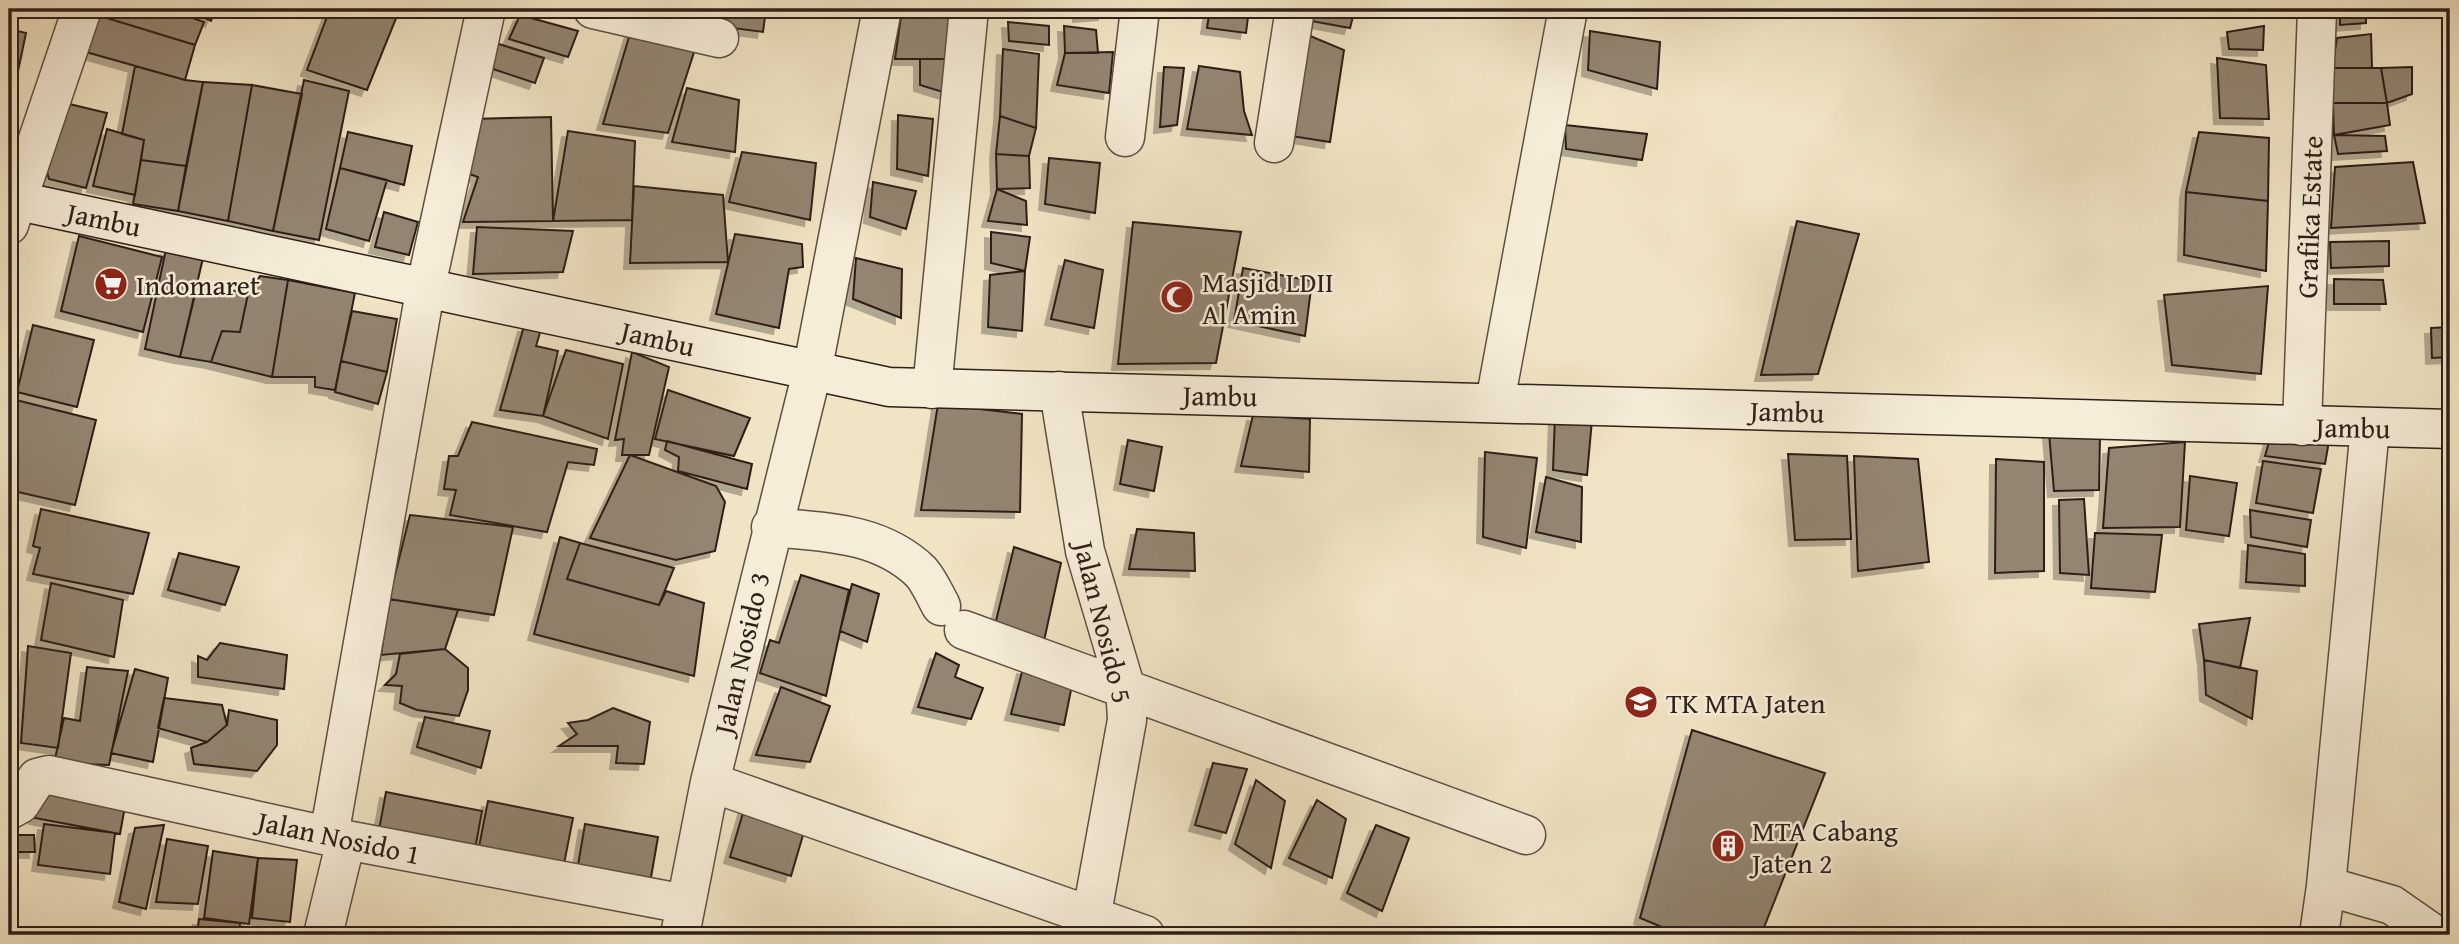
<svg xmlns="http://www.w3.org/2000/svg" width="2459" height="944" font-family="'Gentium Book Plus',serif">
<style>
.building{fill:#938572;stroke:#2d1f19;stroke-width:2;filter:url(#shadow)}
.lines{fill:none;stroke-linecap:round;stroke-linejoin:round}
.street-casing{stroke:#5e5044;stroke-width:41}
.secondary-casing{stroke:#2d1f19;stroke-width:41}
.street{stroke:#f6edd9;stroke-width:38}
.secondary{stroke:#f6edd9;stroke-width:38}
.labels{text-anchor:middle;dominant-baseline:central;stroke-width:5;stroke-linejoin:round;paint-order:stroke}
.street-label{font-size:28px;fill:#2d1f19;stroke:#f6edd9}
.poi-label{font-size:28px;fill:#2d1f19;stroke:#f6edd9;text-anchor:start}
</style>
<defs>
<filter id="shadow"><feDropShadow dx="-6" dy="6" stdDeviation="0" flood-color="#0004"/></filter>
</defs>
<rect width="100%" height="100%" fill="#f1e4c4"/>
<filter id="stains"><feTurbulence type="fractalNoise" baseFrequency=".00286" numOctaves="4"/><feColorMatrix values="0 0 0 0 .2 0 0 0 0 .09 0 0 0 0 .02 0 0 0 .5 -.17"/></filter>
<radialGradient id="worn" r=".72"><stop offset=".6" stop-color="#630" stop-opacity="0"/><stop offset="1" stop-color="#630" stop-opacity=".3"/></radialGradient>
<path class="building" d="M99 9H167L204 22 195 45 97 15Z
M185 9H216L211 21Z
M330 9 399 11 367 90 307 70Z
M682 9H766L763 32 680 21Z
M902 9H957L951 59H895Z
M1079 9H1104V14L1079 16Z
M1210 9H1249L1246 33 1207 28Z
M1312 9H1355L1350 28 1311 21Z
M2340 9H2366V23L2340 25Z
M97 15 195 45 185 80 86 52Z
M520 15 578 31 568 57 509 39Z
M1008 22 1049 26V45L1009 41Z
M1064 26 1096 30 1098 53H1065Z
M2264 26 2263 50 2229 49 2227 32Z
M632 27 695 49 668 133 603 124Z
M9 29 26 33 16 81 9 80Z
M1590 31 1660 42 1657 89 1588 70Z
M1303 33 1344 50 1330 142 1291 136Z
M2371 34 2372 68H2332L2337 38Z
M489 41 544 58 535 83 484 66Z
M1003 49 1039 54 1036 128 1000 116Z
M1113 52 1109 93 1057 85 1065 53Z
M2217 58 2266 65 2269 119 2220 118Z
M920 59H951L946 93 920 85Z
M135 66 185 80 203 82 186 166 141 160 144 140 122 134Z
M1199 66 1240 72 1244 111 1252 135 1187 129Z
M1164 67 1184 68 1177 125 1160 127Z
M2412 67V94L2387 103 2381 68Z
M2332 68H2381L2387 103H2333Z
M9 80 16 81 9 106Z
M304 80 349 91 319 240 273 231Z
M203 82 252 85 228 221 178 211Z
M252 85 302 94 273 231 228 221Z
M687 88 739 100 735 152 672 142Z
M65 103 107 113 86 188 49 179 46 169Z
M2333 103H2387L2390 125 2334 135Z
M898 115 933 119 928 176 897 169Z
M1000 116 1036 128 1029 156 996 154Z
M551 117 553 221 463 222 478 177 461 171 470 119Z
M1565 125 1647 134 1642 160 1566 149Z
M107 129 144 140 135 195 93 186Z
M568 131 635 141 632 220 553 221Z
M348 132 412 146 404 185 340 168Z
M2199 132 2269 138 2268 201 2186 192Z
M2334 135 2385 136 2387 151 2338 154Z
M742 152 816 163 810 220 729 202Z
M996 154 1029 156 1030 188 997 189Z
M1049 158 1100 163 1095 213 1045 204Z
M141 160 186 166 178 211 133 204Z
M2413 162 2425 223 2331 228 2335 167Z
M340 168 387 180 369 241 326 229Z
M873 182 916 191 906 229 870 217Z
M634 186 723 195 728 262 630 263Z
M997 189 1026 201 1027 225 988 221Z
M2186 192 2268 201 2266 271 2184 255Z
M384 212 418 222 409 255 375 247Z
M1797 221 1859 234 1818 374 1761 375Z
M1133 222 1241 232 1216 363 1118 364Z
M477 227 573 231 563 272 473 274Z
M991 232 1030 237 1025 271 991 263Z
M735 234 802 244 803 267 789 269 779 328 716 314Z
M79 236 162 257 143 332 61 311Z
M2389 241V266L2331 268 2330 242Z
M166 249 203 258 180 357 145 349Z
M856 258 902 269 901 318 853 299Z
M1065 260 1103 270 1094 328 1051 319Z
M1243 268 1312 281 1305 336 1234 321Z
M1025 271 1022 331 988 327 990 275Z
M260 276 288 280 272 377 211 362 222 331 240 332 248 294Z
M2334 279 2383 280 2386 304H2334Z
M288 280 355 293 335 390 315 387V377H272Z
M198 282 248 294 240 332 222 331 211 362 180 357Z
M2268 286 2261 374 2172 365 2164 295Z
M352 311 397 319 387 372 341 361Z
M33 325 94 340 77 407 17 392Z
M524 326H542L536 346 558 351 543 416 500 410Z
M2450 327V357L2432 358 2431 328Z
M566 350 623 364 608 439 543 416Z
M632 352 669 367 649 455H622L624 439 615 440Z
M341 361 387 372 378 404 335 392Z
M668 390 750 418 734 456 655 439Z
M12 399 96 420 75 505 9 490V413Z
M938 404 1022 414 1020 512 921 510Z
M1253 415 1310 419 1309 472 1241 466Z
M1555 416 1592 420 1587 475 1553 470Z
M472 422 597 449 594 465 568 462 547 532 450 515 456 490 444 489 449 456H458Z
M2049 433 2100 436 2099 490 2054 491Z
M2271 435 2329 441 2325 464 2265 456Z
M1128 440 1162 447 1154 491 1120 484Z
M667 441 752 464 747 489 678 471 679 457 665 450Z
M2185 442 2180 527 2103 528 2109 448Z
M1485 452 1537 458 1526 548 1483 537Z
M1788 454 1847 456 1851 539 1795 540Z
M630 455 716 486 725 502 715 551 676 560 590 538Z
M1854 456 1918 459 1929 562 1858 571Z
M1996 459 2044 462V571L1995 573Z
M2263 461 2321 469 2313 513 2256 503Z
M2190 476 2237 483 2229 536 2186 530Z
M1546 477 1582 487 1581 542 1536 532Z
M2084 499 2089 575 2060 573 2059 500Z
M41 509 149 533 133 594 33 574 40 548 33 546Z
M2250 510 2311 520 2307 547 2251 537Z
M410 515 513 527 494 615 389 599Z
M1137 529 1194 533 1195 571 1129 569Z
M2095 533 2162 535 2155 592 2091 588Z
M560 537 580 543 567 579 659 605 666 591 704 603 694 676 534 634Z
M580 543 674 568 659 605 567 579Z
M2248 545 2305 554V586L2246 582Z
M1014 547 1061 563 1044 641 995 625Z
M179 553 239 567 225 605 168 590Z
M801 575 849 590 826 696 760 673 770 640 779 643Z
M51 583 123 600 114 657 41 640Z
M852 584 879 594 867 642 840 631Z
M389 599 458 610 445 649 381 655Z
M2250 618 2240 668 2204 660 2199 624Z
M220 643 287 655 284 689 198 677V656L207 660Z
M28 646 71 653 58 748 21 743Z
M445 649 468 668V690L459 716 417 710 400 703 402 686 385 685 396 674 400 654Z
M936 653 959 665 955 677 983 688 971 719 918 707Z
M2204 660 2257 671 2252 719 2206 695Z
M87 667 128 671 109 765 54 763 64 718 80 721Z
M1023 668 1072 685 1064 725 1011 714Z
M135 669 168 678 153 762 111 753Z
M781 687 830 706 810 762 756 755Z
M164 698 222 705 227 725 207 742 158 728Z
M613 708 650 722 644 764 616 763 618 746H559L577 734 568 723 588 720Z
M229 710 277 720V745L257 771 194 764 191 748 207 742 227 725Z
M9 712 16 714 9 757Z
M425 717 490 731 481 768 417 747Z
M1692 730 1825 773 1761 935H1681L1640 918Z
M1213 763 1247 769 1226 833 1195 825Z
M1256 780 1285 801 1271 868 1235 844Z
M41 790 125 806 120 834 35 818Z
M386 792 482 811 475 849 379 830Z
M1317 800 1346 819 1332 878 1289 858Z
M488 801 573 818 562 874 477 857Z
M745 806 806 825 791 876 730 857Z
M44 824 115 833 110 874 38 865Z
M585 824 658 837 649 889 576 877Z
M164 825 146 909 119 902 135 828Z
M1376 825 1409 838 1382 911 1347 893Z
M13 835H34L35 852H14Z
M167 839 208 846 198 904 156 902Z
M213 851 258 858 249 924 204 918Z
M258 858 297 860 290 922 252 918Z
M9 866 14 867 9 892Z
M199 919 240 923 239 935H197Z"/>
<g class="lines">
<defs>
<path id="street" d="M593 9 719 38
M1125 137 1140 9
M1274 143 1295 9
M9 225 82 9
M932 389 969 9
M1059 391 1085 551 1125 686 1127 720 1088 935
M1495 402 1568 9
M2302 426 2317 9
M771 527C824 532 880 532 921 572 929 581 935 595 941 606
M964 630 1526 835
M710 782 1145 935
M9 810 20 804 37 778 49 775 346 840 685 904
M329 836 426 286 486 9
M2326 886 2392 905 2435 935
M323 935 346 840
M680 935 710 782 812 372 882 9
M2319 935 2326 886 2370 428"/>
<path id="secondary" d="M9 199 889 387 2450 429"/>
</defs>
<use href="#street" class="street-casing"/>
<use href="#secondary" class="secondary-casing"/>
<use href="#street" class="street"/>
<use href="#secondary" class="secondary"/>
</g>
<defs>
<symbol id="supermarket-disc" viewBox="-11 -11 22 22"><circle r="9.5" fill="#8f2418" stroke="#f6edd9"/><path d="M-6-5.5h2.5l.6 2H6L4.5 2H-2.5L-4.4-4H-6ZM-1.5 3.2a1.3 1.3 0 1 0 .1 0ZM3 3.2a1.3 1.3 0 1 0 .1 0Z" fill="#fff"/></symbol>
<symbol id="mosque-disc" viewBox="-11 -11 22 22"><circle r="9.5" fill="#8f2418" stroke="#f6edd9"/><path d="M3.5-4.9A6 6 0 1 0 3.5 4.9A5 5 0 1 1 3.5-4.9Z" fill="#fff"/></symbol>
<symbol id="school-disc" viewBox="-11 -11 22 22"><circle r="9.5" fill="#8f2418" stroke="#f6edd9"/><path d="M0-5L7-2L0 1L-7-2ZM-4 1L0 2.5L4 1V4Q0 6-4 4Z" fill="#fff"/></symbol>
<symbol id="building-disc" viewBox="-11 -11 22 22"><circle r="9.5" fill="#8f2418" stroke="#f6edd9"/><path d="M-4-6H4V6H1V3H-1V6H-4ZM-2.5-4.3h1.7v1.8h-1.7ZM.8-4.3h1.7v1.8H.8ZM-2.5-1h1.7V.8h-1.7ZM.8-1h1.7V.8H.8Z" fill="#fff"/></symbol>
</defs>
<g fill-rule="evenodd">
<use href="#supermarket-disc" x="92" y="265" width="38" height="38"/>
<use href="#mosque-disc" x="1158" y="278" width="38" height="38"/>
<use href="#school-disc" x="1622" y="683" width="38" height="38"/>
<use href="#building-disc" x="1709" y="827" width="38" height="38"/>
</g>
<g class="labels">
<g class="street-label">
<text transform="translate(2309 217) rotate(-88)">Grafika Estate</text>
<text transform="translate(104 219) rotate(12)">Jambu</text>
<text transform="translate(658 338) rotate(13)">Jambu</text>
<text transform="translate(1220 395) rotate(1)">Jambu</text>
<text transform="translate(1787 411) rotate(2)">Jambu</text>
<text transform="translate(2353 427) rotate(1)">Jambu</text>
<text transform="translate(1104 622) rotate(76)">Jalan Nosido 5</text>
<text transform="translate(741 653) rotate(-77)">Jalan Nosido 3</text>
<text transform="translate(339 837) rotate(12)">Jalan Nosido 1</text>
</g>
<g class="poi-label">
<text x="1202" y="281">Masjid LDII<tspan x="1202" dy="32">Al Amin</tspan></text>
<text x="136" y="284">Indomaret</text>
<text x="1666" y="702">TK MTA Jaten</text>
<text x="1752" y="830">MTA Cabang<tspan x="1752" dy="32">Jaten 2</tspan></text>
</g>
</g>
<rect width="2459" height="944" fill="none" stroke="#f1e4c4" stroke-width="35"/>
<rect x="10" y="10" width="2438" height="923" fill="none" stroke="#2d1f19" stroke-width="3.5"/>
<rect x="18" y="18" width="2424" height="909" fill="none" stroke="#2d1f19" stroke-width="2"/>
<rect width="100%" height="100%" filter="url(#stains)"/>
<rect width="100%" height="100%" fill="url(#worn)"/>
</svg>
